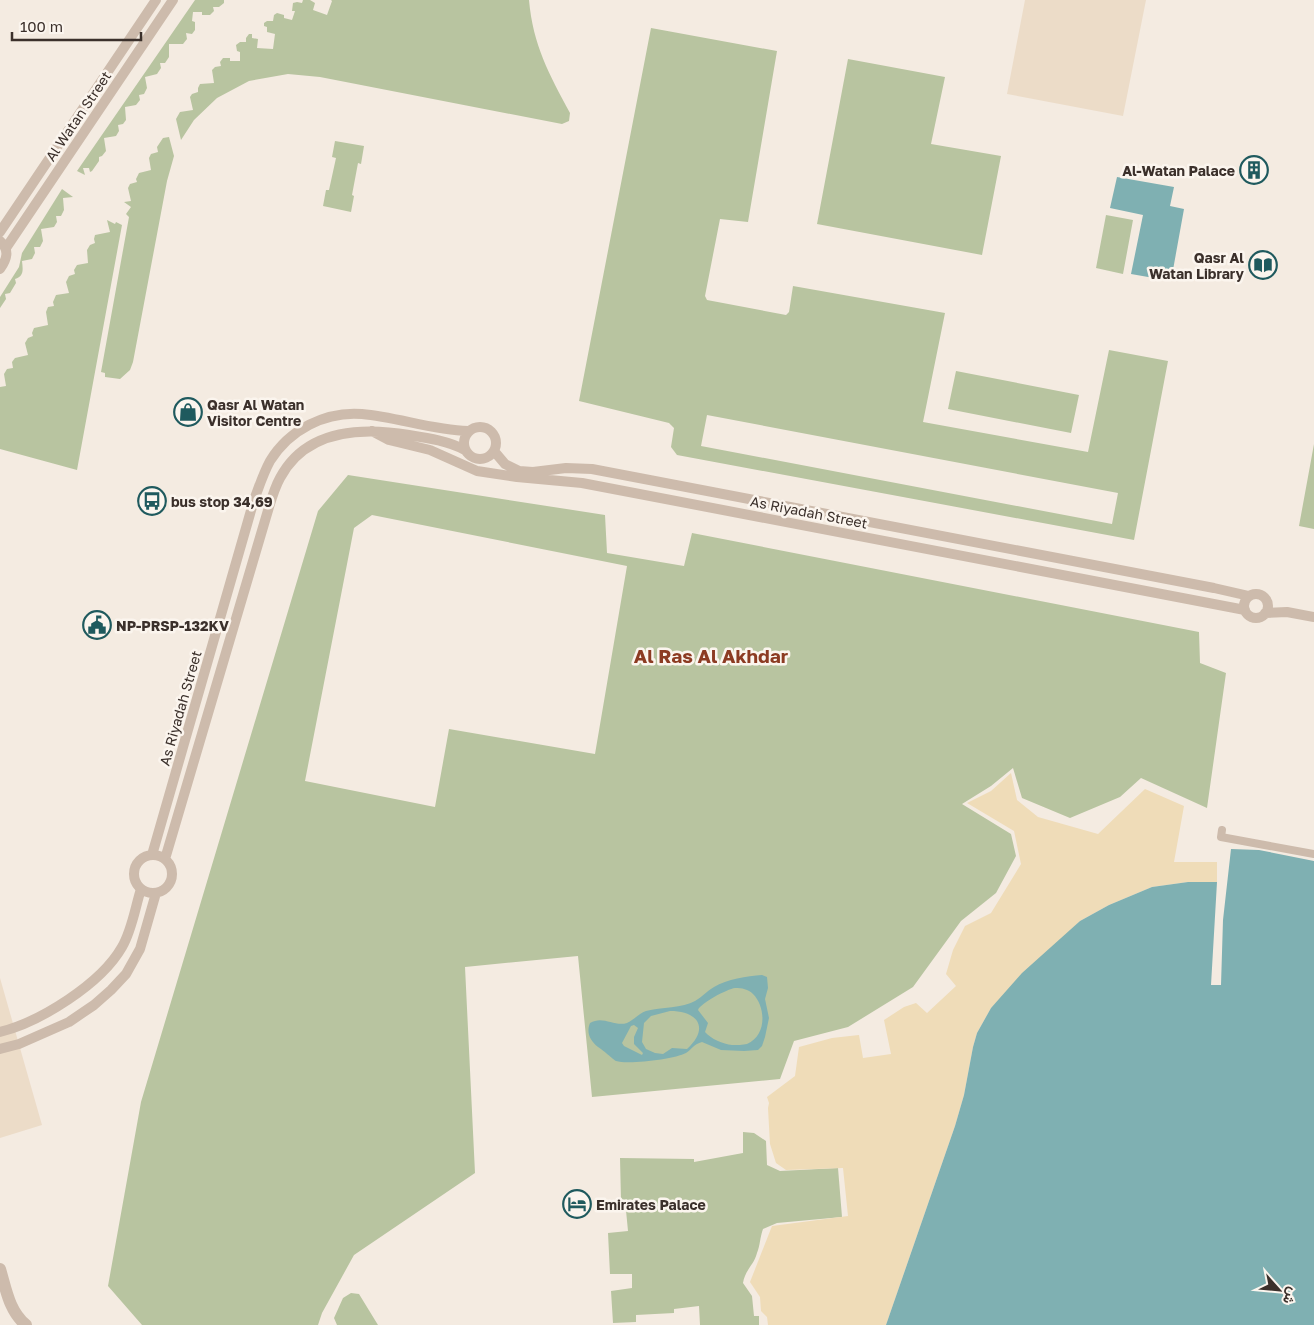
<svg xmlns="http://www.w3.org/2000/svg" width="1314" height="1325" font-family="'Golos Text',Vazirmatn,sans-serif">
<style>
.green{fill:#b8c4a0;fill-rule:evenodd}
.sand{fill:#efdcb8}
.plaza{fill:#ecdcc8}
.water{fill:#7fb0b2;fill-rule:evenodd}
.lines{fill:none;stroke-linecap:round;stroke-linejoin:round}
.pedestrian{stroke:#cdbbac;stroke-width:8}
.minor{stroke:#cdbbac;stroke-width:10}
.tertiary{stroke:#cdbbac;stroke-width:12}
.labels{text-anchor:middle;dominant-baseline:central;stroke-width:5;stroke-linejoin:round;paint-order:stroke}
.street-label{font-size:14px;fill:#3b302b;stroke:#fbf5ee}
.poi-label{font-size:14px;font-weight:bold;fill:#3b302b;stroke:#fbf5ee;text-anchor:start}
.district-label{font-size:19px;font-weight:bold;fill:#8c3b22;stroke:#fbf5ee}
</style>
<rect width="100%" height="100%" fill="#f4ebe1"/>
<path class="green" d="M195 0H224V3L219 7H213L214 11 210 15H202V12H193L192 21 195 22V30L192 34 186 33 187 39 183 44H169V57L165 63H160L161 68 157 74 145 77 147 88 144 94 139 95 140 100 136 105 125 107 126 120 123 124 118 125 119 131 116 136 104 138 106 151 102 156 99 157V161L92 171 90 172 89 168H83L85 175 77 171Z
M303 0H310L315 3 313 10 327 15 332 1 331 0H529C533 45 549 74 570 113L569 121 562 124 320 77 288 74 249 81 217 98 194 120 181 140 176 119 180 112 193 110 190 97 192 94 198 92V88L200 84 214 83 212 70 215 67 221 66 220 62 223 58H230V61H240V52L237 51 236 45 240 42H246V38L249 34H252V38L258 39 257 48 273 49 275 34 267 32V27L264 26V23L267 21H273L274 15 277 13 284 15V18L292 20 295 11H292L293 3 297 2 302 3Z
M651 28 777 51 748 222 720 219 705 296 707 300 786 315 789 312 793 286 945 313 923 422 1088 452 1109 350 1168 361 1134 540 677 455 671 447 674 428 669 423 579 401ZM707 415 1118 493 1112 524 701 446Z
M848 59 945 77 931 144 1001 156 982 255 817 224Z
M169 137 174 156 167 181 133 362 130 370 120 379 105 377V373L101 372 129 217 126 214 131 207 124 202 131 201 128 188 130 184 137 182 136 179 139 173 151 170 149 158 151 154 158 152 157 147 163 138Z
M335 141 364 146 361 164 358 163 352 195 354 196 351 212 323 206 326 190H329L336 158 332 157Z
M62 189 73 197 63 198 64 210 61 216H56L57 222 54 227 41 229 43 241 40 247H34L35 253 32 259 22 261C23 270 24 276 15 279L16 283 10 293 5 294 6 299 0 308V297L19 267 22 253Z
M1106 215 1133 220 1123 274 1096 268Z
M107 220 115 224 116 222 122 225 77 470 0 449V387L6 386 4 374 7 369 13 368 12 362 15 358 28 355 25 343 28 338 33 336 32 333 34 328 48 325 46 312 48 307 54 306 53 302 56 295 69 293 66 282 69 276 75 274 74 270 77 265 88 263 87 250 90 245 95 243 94 239 95 235 110 232Z
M956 371 1079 395 1071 433 948 409Z
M1314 444V529L1299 526Z
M348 475 605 515 607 553 684 566 692 533 1199 632 1200 663 1226 673 1207 808 1141 778 1120 797 1070 818 1022 798 1013 768 991 786 962 804 1011 834 1016 856 996 893 961 921 913 987 848 1027 794 1041 780 1079 592 1097 578 956 465 967 475 1173 354 1255 322 1313 318 1325H142L108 1286 141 1102 318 511ZM372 515 627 566 595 754 449 729 435 807 305 781 354 528Z
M743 1132 754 1133 766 1141 767 1165 780 1171 838 1168 842 1217 777 1223 763 1229C760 1237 760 1246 757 1253 754 1265 745 1270 743 1283L752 1296 754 1316H759V1325H700L699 1306 674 1309V1313L636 1315V1322L613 1323 611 1291 632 1288V1274H610L608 1233 628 1231 625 1200H621L620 1158 694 1159V1162L743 1153Z
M351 1293 359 1294 378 1325H337L334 1318 343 1298Z"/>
<path class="sand" d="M1011 773 1017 800 1038 817 1098 834 1145 789 1184 806 1174 862H1217V882H1188L1152 887 1109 905 1080 921 991 1008 977 1033 973 1047 964 1095 955 1126 886 1325H768L767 1317 761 1311 760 1297 750 1282 772 1226 848 1216 843 1168 786 1170 776 1163 770 1144 768 1108 769 1103 767 1097 795 1076 799 1047 832 1038 859 1035 863 1058 891 1054 884 1020 904 1007 916 1003 927 1013 956 986 946 974 953 950 965 926 991 913 1021 864 1014 831 967 803 991 791Z"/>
<path class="plaza" d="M1025 0H1146L1123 116 1007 94Z
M0 978 42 1125 0 1138Z"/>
<path class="water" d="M1117 177 1174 187 1170 206 1184 209 1171 281 1131 274 1143 215 1110 208Z
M1231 849 1259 850 1314 861V1325H886L955 1126 964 1095 973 1047 977 1033 991 1008 1022 973 1080 921 1109 905 1152 887 1188 882H1217L1211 985H1221L1223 920Z
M762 975 767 977 768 988 765 999 769 1018 765 1037 762 1046 758 1050 744 1051 721 1050 702 1042C694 1044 692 1049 686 1053 675 1059 628 1065 616 1061 614 1060 602 1049 598 1047 590 1040 586 1033 590 1023 603 1015 614 1027 627 1023 634 1020 639 1013 646 1011 661 1007 683 1008 695 1001 702 997 707 991 714 987 727 979 747 976 762 975ZM735 988C742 988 748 989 753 994 766 1007 767 1036 747 1044 743 1045 737 1045 732 1045 723 1044 711 1039 705 1032L708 1023 698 1010C701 1003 727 989 735 988ZM670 1011C698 1011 710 1028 687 1049L672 1048 663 1054 655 1053 646 1049 642 1042 644 1023 651 1016ZM634 1025 638 1028 634 1037V1044L643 1053 642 1055 624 1046 622 1043 631 1026Z"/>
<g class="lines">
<path class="pedestrian" d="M1222 830 1221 837 1314 854"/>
<path class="minor" d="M0 232 156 0
M0 241C10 250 7 259 0 269
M6 248 173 0
M464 443a16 16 0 1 1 32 0a16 16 0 1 1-32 0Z
M372 431 389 440 430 450 477 471 517 477 582 483 1245 610
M494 451 505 464 519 471 533 472 566 468 592 469 1214 588 1249 596
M1244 606a12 12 0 1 1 24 0a12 12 0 1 1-24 0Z
M1265 613 1287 612 1314 617
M152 855 254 500C259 487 263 474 270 461 289 430 325 411 362 414 397 417 432 430 468 431
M134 874a19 19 0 1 1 38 0a19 19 0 1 1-38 0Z
M165 859 269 507C272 497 275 487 280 478 306 429 361 427 409 435 428 438 448 441 465 450
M0 1032C40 1022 101 984 122 947 132 930 135 908 141 889
M0 1049 19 1044 69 1022 94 1005 111 990 126 974 140 949 156 893"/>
<path class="tertiary" d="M0 1269C6 1289 9 1311 26 1325"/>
</g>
<defs>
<symbol id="building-ring" viewBox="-11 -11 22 22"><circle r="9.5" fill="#fbf5ee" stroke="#1f5a5e" stroke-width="1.5"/><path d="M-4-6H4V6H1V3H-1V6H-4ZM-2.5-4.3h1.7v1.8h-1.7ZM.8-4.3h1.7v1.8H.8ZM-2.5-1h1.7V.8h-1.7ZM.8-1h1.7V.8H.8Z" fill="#1f5a5e"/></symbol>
<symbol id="library-ring" viewBox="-11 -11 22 22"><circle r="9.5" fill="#fbf5ee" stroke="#1f5a5e" stroke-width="1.5"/><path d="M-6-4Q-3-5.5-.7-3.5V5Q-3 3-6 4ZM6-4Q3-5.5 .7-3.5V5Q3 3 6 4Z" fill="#1f5a5e"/></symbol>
<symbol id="shop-ring" viewBox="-11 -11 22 22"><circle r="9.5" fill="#fbf5ee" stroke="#1f5a5e" stroke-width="1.5"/><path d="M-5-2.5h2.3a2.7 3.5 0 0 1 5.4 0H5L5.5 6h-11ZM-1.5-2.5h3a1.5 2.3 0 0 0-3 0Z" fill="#1f5a5e"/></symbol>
<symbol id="bus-ring" viewBox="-11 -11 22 22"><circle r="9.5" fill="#fbf5ee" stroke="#1f5a5e" stroke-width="1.5"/><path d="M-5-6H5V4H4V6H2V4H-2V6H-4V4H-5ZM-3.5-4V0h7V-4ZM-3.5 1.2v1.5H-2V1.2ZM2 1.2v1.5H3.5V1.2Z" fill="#1f5a5e"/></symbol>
<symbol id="civic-ring" viewBox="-11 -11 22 22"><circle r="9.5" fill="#fbf5ee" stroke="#1f5a5e" stroke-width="1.5"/><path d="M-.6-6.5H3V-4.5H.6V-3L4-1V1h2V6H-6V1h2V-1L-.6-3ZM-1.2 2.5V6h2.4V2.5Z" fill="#1f5a5e"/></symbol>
<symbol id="hotel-ring" viewBox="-11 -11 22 22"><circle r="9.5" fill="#fbf5ee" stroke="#1f5a5e" stroke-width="1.5"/><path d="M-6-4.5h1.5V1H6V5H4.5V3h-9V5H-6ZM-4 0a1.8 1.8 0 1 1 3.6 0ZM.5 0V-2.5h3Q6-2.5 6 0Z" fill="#1f5a5e"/></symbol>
</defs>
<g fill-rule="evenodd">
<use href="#building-ring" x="1238" y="154" width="32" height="32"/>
<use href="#library-ring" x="1247" y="249" width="32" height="32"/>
<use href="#shop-ring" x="172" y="396" width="32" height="32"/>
<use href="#bus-ring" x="136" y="485" width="32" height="32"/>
<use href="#civic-ring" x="81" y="609" width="32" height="32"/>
<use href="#hotel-ring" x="561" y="1188" width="32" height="32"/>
</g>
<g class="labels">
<g class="street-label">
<text transform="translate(78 116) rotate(-56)">Al Watan Street</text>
<text transform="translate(809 512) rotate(11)">As Riyadah Street</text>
<text transform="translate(180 708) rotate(-74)">As Riyadah Street</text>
</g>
<g class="poi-label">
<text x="1235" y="170" text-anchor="end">Al-Watan Palace</text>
<text x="1244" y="257" text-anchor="end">Qasr Al<tspan x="1244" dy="16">Watan Library</tspan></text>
<text x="207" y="404">Qasr Al Watan<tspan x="207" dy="16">Visitor Centre</tspan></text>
<text x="171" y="501">bus stop 34,69</text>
<text x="116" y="625">NP-PRSP-132KV</text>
<text x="596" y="1204">Emirates Palace</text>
</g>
<g class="district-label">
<text x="711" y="655">Al Ras Al Akhdar</text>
</g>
</g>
<g transform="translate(1279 1290) rotate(117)" stroke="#fbf5ee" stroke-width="4" paint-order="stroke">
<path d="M0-4L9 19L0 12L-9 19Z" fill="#3b302b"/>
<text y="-8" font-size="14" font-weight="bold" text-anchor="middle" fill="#3b302b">ش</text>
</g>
<path d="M12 32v8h129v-8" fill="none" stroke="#3b302b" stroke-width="2.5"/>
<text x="20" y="32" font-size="15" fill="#3b302b" stroke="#fbf5ee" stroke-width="4" paint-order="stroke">100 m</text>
</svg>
